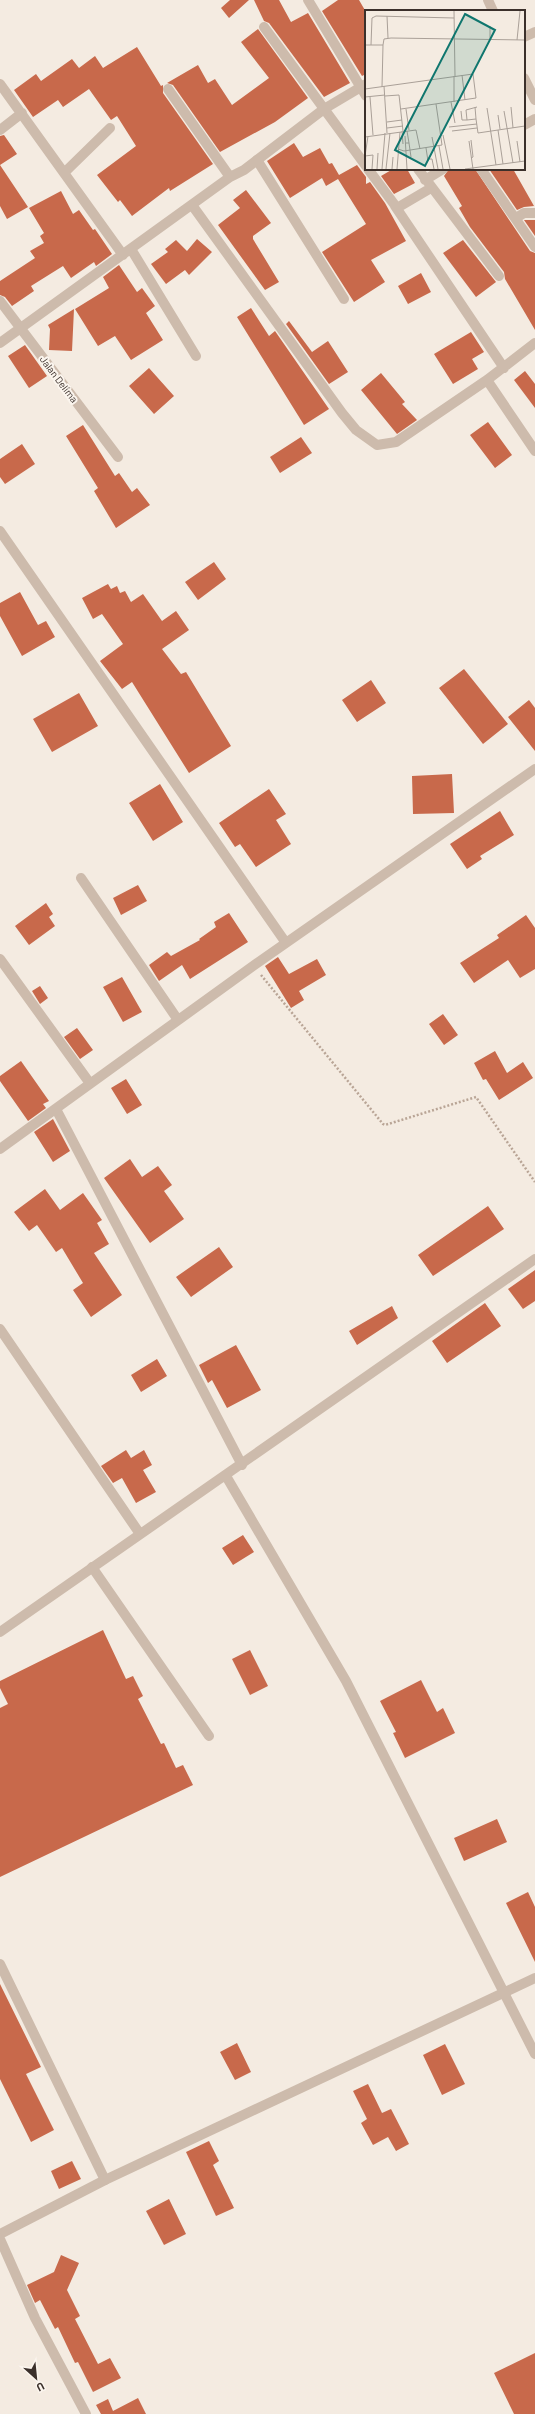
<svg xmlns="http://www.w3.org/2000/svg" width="535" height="2414" font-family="Barlow,sans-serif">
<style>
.building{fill:#c8694b}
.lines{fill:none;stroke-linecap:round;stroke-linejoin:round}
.path{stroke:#b9a596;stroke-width:2.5;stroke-dasharray:2 2;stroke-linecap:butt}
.lane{stroke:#cdbbac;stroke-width:10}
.street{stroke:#cdbbac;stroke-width:10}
.labels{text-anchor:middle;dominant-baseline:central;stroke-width:4;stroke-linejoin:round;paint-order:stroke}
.street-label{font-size:10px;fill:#3b302b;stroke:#fbf5ee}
.inset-road{fill:none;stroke:#aaa098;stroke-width:1}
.view{fill:#0f766e;fill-opacity:0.15;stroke:#0f766e;stroke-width:2}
.inset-edge{fill:none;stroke:#3b302b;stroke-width:2}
</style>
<rect width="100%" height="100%" fill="#f4ebe1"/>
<path class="building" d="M230 0H249L229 18 221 8Z
M254 0H279L291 22 308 13 350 83 324 97 269 23 264 21Z
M338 0H359L366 12V74L362 76 322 11Z
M258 29 308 98 275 122 220 152 173 85 167 83 198 65 208 83 215 79 232 105 269 78 241 42Z
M137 47 161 86 163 85V93L213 164 170 191 169 188 132 216 120 200 118 202 97 175 136 146 117 116 111 120 89 89 63 107 58 100 33 117 14 90 36 74 41 81 72 59 79 68 95 56 103 68Z
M4 135 17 154 0 165 28 207 7 219 0 206V136Z
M294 143 303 157 320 148 329 164 332 163 339 175 357 165 366 177V184L370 182 385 203 406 241 371 260 385 282 354 302 322 252 366 224 338 179 326 186 322 178 290 198 267 161Z
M393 169H407L415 183 394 194 381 176Z
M449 169H475L530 251 535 253V330L505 279 504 272 470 227 459 208 462 206 444 176Z
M489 169H513L534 206 524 207 517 210Z
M246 190 271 223 253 236V239L279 282 265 290 218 225 240 208 233 200Z
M61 191 73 214 79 210 93 230 95 229 112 254 96 266 94 262 71 278 63 266 31 286 34 291 12 306 5 297 0 295V281L35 258 30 251 44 243 40 236 44 233 29 208Z
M524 220H535V236Z
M197 239 212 252 189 275 185 270 166 284 151 264 168 252 165 249 176 240 187 251Z
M463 240 496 282 476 297 443 253Z
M119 265 137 292 142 288 155 306 146 313 163 340 131 360 115 336 98 346 75 309 109 288 103 277Z
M421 273 431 292 408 304 398 286Z
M251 308 269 336 275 331 329 409 304 425 237 317Z
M74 309 72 351 49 350 50 329 48 325Z
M289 321 312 352 328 341 348 372 329 384 286 324Z
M471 332 484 352 472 359 478 369 453 384 434 354Z
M25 345 47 376 29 388 8 356Z
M149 368 174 396 154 414 129 386Z
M525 371 535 384V408L514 380Z
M381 373 405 402 402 404 417 420 397 434 361 390Z
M488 422 512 455 495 468 470 435Z
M83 425 115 476 119 473 132 492 137 488 150 505 116 528 94 491 98 488 66 436Z
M301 437 312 453 280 473 270 457Z
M22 444 35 464 5 484 0 477V459Z
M214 562 226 579 198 600 185 582Z
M108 584 111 589 117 586 120 593 125 591 131 602 143 594 162 621 176 611 189 630 162 649 181 674 186 672 231 746 189 773 132 682 122 689 100 661 123 644 102 614 93 619 82 598Z
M20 592 38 625 46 621 55 637 22 656 0 616V603Z
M464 669 508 724 483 744 439 688Z
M371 680 386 703 357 722 342 700Z
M79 693 98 726 52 752 33 719Z
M529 700 535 708V751L508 717Z
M452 774 454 813 413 814 412 776Z
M160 784 183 822 153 841 129 803Z
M269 789 286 814 276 820 291 844 256 867 240 844 235 847 219 823Z
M500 811 514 835 480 856 482 859 467 869 450 844Z
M138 885 147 901 121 915 113 898Z
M46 903 53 914 49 917 55 926 29 945 15 926Z
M229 913 248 942 190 979 182 965 159 981 149 965 167 952 171 956 200 940 199 939 216 927 214 922Z
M526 915 535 928V969L520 978 508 960 474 983 460 963 499 938 497 935Z
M278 957 289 974 317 959 326 975 299 991 304 1000 291 1008 265 966Z
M122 977 142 1012 123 1022 103 987Z
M40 986 48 998 40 1004 32 991Z
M443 1014 458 1035 444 1045 429 1024Z
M77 1028 93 1050 80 1059 64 1037Z
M495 1051 507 1073 523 1062 533 1078 499 1100 486 1079 483 1080 474 1063Z
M21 1061 49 1101 43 1104 46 1108 28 1121 0 1081V1076Z
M126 1079 142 1105 127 1114 111 1088Z
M53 1119 70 1151 53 1162 34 1132Z
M130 1159 142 1177 158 1166 172 1185 164 1191 184 1219 150 1243 104 1178Z
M45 1189 60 1210 83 1193 102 1220 97 1223 109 1244 94 1253 122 1295 91 1317 73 1290 83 1283 62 1248 56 1252 37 1225 29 1231 14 1212Z
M488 1206 504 1229 433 1276 418 1255Z
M219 1247 233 1267 191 1297 176 1277Z
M535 1270V1301L523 1309 508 1289Z
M485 1303 501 1326 447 1363 432 1341Z
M392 1306 398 1318 357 1345 349 1331Z
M236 1345 261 1390 227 1408 212 1380 208 1383 199 1365Z
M157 1359 167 1376 141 1392 131 1375Z
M126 1450 131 1458 144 1450 152 1465 143 1470 156 1492 136 1503 122 1478 113 1483 101 1466Z
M243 1535 254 1552 233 1565 222 1548Z
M103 1630 126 1679 133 1676 143 1696 138 1699 161 1744 164 1743 176 1768 183 1765 193 1785 0 1877V1708L8 1704 0 1688V1681Z
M250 1650 268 1686 250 1695 232 1659Z
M421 1680 437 1712 443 1708 455 1733 405 1758 393 1733 396 1732 380 1701Z
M497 1819 507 1842 464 1861 454 1838Z
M528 1892 535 1907V1962L506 1903Z
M0 1984 41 2067 26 2074 54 2130 31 2142 0 2079Z
M237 2043 251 2072 235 2080 220 2052Z
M445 2044 465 2084 442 2095 423 2055Z
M368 2084 382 2113 391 2109 409 2144 396 2151 388 2137 373 2145 361 2123 367 2119 353 2091Z
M209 2141 219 2161 213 2165 234 2208 216 2216 186 2152Z
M72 2161 81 2179 59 2189 51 2171Z
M169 2199 186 2234 164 2245 146 2211Z
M61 2255 79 2263 67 2290 80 2316 75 2319 98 2364 110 2358 121 2378 93 2392 78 2362 75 2363 58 2327 55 2329 40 2300 35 2303 27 2285 54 2272Z
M535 2353V2414H514L494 2373Z
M138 2398 146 2414H101L96 2405 108 2399 113 2411Z"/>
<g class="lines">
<path class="path" d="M261 975 383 1124 385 1125 476 1097 535 1182"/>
<path class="lane" d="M257 160 344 299
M92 1567 209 1736
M0 1964 105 2180"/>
<path class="street" d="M308 0 366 96
M488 0 493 11
M264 27 366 166
M524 37 535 32
M524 78 535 100
M0 84 123 255
M168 89 230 177
M524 125 535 119
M0 130 22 113
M368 169 397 208 431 188
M418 169 499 276
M481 169 535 247
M65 172 110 128
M425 180 443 169
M192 205 342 413 356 430 377 445 396 442 487 380 535 343
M395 206 504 368
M516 218 524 213H535
M131 249 196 356
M0 301 118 457
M0 343 230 177 244 170 324 109 366 84
M487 380 535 451
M0 531 286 943
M81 878 178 1020
M0 959 89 1082
M56 1109 242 1465
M0 1149 253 966 535 769
M0 1329 140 1534
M226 1476 346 1681 535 2054
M0 1632 535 1259
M0 2234 105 2180 535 1978
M0 2239 35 2318 86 2414"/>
</g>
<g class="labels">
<g class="street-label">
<text transform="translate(59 379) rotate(53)">Jalan Delima</text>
</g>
</g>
<g transform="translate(365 10)">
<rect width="160" height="160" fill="#f4ebe1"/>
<path class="inset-road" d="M89 1 90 66M22 6 23 28M125 30V16M152 30 155 1M0 35H18L19 29 26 28 160 30M6 35 7 8 11 6 89 8M97 65 100 90M89 66V92M19 76 22 123M17 77 18 35M0 79 108 64 111 88 36 99M20 86 34 85 38 121M0 87 20 85M5 87 8 125M86 92 90 113M110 97 111 109M112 97 101 100 102 110 111 109 113 123 160 116M146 97 148 118M122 98 131 155M41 99 44 120M96 101 97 110H102M139 101 142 118M133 105 135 119M22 112 37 110M84 117 112 114M22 118 38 116M142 118 148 153M133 120 138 154M37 121 38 134M42 121 44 133M87 121 112 118M78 125 85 159M40 126 42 159M0 127 51 120 55 139M67 127 73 159M106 130 108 147 106 148M104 131 108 159M152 131 155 152M41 133H44L46 147M74 136 78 159M61 138 63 151M33 139 39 141 77 135 71 94M0 146 8 145 7 159M0 146 3 126M62 149H67L69 159M12 159 13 143M17 159 20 123M21 159 25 123M27 159 28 147M32 159 35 122M100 159 160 151"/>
<path class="view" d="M100 4 130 20 60 156 30 140Z"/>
<rect width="160" height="160" class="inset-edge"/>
</g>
<g transform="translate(36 2378) rotate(153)" stroke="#fbf5ee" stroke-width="3" paint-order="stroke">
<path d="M0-3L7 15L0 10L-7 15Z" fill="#3b302b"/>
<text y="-6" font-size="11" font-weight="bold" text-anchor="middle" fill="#3b302b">U</text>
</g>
</svg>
